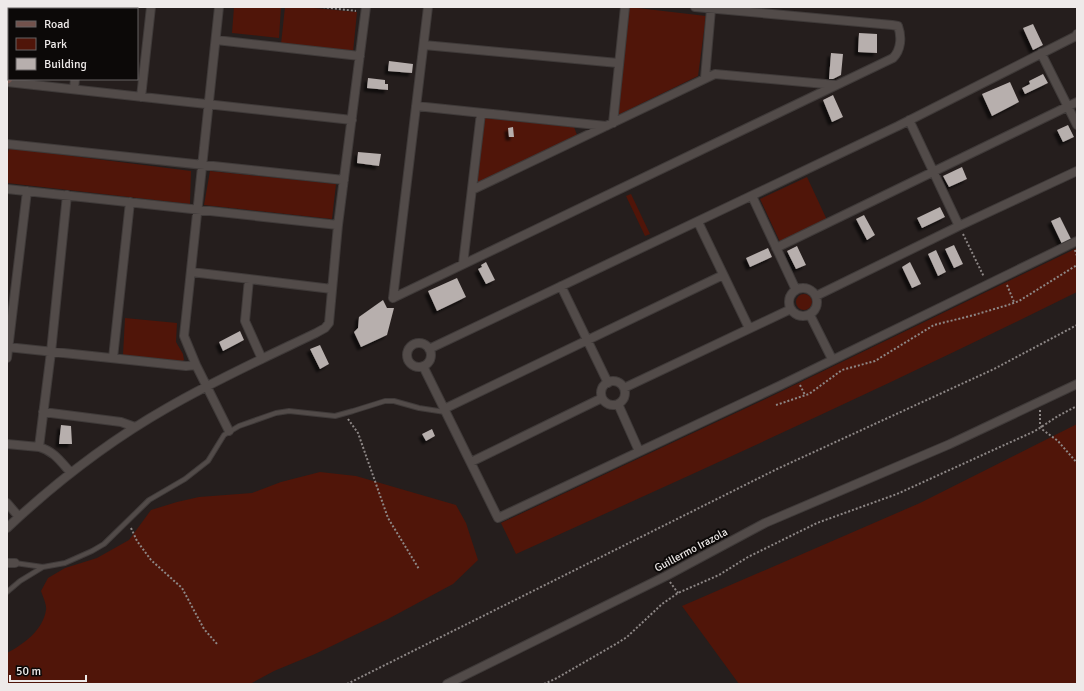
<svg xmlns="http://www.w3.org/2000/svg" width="1084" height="691" font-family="Signika,sans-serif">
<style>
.green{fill:#501509}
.building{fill:#b7afad;filter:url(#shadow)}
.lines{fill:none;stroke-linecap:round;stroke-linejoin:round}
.lane-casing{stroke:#3f3a39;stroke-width:6}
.street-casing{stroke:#3f3a39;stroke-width:10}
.secondary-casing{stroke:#3f3a39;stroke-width:13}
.path{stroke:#8d8786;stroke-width:2;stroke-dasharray:2 2;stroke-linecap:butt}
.lane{stroke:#524b49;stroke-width:4}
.street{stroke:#524b49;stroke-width:8}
.secondary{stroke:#72524c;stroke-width:11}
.labels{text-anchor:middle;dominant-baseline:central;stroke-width:4;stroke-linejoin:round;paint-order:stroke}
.street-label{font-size:11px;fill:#eeeae9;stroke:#0c0908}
</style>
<defs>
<filter id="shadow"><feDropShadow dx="-3.5" dy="3.5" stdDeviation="1" flood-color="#0009"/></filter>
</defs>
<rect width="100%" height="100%" fill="#251e1d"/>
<path class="green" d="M234 7H281L279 38 232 33Z
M285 7H303L357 12 353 52 281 44Z
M629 7 706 16 698 76 618 115Z
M485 118 574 127 577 135 476 184Z
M9 148 191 171 190 204 7 183V158Z
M210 171 336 184 332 219 204 205Z
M807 177 827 220 780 242 760 199Z
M631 194 650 234 645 236 626 196Z
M1077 248V292C892 384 704 469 516 554L501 523 774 395Z
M796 302a8 8 0 1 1 16 0a8 8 0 1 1-16 0Z
M125 318 177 323 176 342 183 354 184 360 180 363 123 355Z
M1077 424V684H739L682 606 920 503Z
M320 472 356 476 456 505 466 523 478 560 453 584 388 619 315 654 274 671 250 684H7V653C24 644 43 630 46 610 47 605 43 597 41 591L48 578 65 568 97 558 129 540 151 510 177 502 199 497 252 493 281 482Z"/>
<path class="building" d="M1033 24 1043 45 1033 50 1023 28Z
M859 33 877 34V53L858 52Z
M831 53 843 54 841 75 833 79H829Z
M389 61 413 64 412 73 388 71Z
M1043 74 1048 83 1025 94 1022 88 1030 84 1029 81Z
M368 78 385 80V84H388V90L367 88Z
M1010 82 1019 102 992 116 982 94Z
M833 95 843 117 832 122 823 100Z
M1068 125 1074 137 1063 142 1057 130Z
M513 127 514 137H509L508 128Z
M358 152 381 154 379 166 357 163Z
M962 167 967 179 949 187 943 176Z
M940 207 945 217 922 228 917 218Z
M864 215 875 235 867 240 856 219Z
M1060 217 1071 239 1062 244 1051 221Z
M954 245 963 264 954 268 945 249Z
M797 246 806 265 796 269 787 251Z
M768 248 772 257 750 267 746 258Z
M936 250 946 272 938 276 928 254Z
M486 262 495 280 486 284 478 269 482 267 481 265Z
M910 262 921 284 912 288 902 267Z
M457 278 466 297 437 311 428 291Z
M383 300 387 308H394L387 335 361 347 354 332 358 328 359 317Z
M240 331 244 340 223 351 219 342Z
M320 345 329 364 320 369 310 349Z
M61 425 71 426 72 444H59Z
M432 429 435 436 426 441 422 434Z"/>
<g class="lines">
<defs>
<path id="lane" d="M15 563 43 567 65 563 92 551 104 544 149 500 185 479 208 461 224 435 239 426 276 413 289 411 335 416 353 411 385 401H394L419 408 445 412
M7 592 20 581 43 567"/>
<path id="street" d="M219 7 184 336 196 365 229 431
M82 9V7
M216 40 360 56
M424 45 618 63
M1041 53 1077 125
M705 78 711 9
M7 82 352 120
M74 89 75 79
M141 97 151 7
M416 106 606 126
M909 120 959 226
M613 123 625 7
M7 144 344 180
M7 189 338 225
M472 190 715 74 836 85
M67 195 51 352 39 447C54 451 61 462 71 473
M752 196 796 290
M698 222 749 328
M776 248 1077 102
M463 264 481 113
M191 272 332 289
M249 279 245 321 262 359
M561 286 608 383
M789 302a14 14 0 1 1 28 0a14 14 0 1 1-28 0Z
M816 296 959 226 1077 171
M393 298 893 58C901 50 902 37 898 26L892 25 695 7
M393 298 428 7
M810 315 832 359
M407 355a12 12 0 1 1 24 0a12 12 0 1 1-24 0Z
M7 347 186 366 196 365
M429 349 898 126 1076 36 1077 34
M7 358 27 191
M113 358 130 202
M423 366 498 518 781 385 1077 241
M601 393a12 12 0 1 1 24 0a12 12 0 1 1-24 0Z
M624 388 791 309
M618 404 639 451
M444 409 723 275
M43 412 121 422 135 427
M7 444 39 447
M471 462 602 398
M7 503 19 517
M7 528C55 483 109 441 167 408 215 380 266 357 316 333L325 328 329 323 338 225 366 7
M7 563H15
M447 684 666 576 765 523 950 444 1077 384"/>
<path id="secondary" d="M14 9 15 7
M7 78 9 59"/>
</defs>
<use href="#lane" class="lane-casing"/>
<use href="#street" class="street-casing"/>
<use href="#secondary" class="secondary-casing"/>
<path class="path" d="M323 7 356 11
M963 234 984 277
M1075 250 1077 256
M1007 285 1014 302
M800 385 805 395
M776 405 809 394 842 370 875 361 934 325 974 315 1008 305 1019 301 1077 265
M1040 410V424L1043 430 1058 441 1077 463
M348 419 358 433 388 518 419 569
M131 528 137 541 151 560 182 588 204 629 217 644
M670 582 678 593
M347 684 777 469 994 369 1077 325
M544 684 557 678 616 644 627 637 662 604 678 593 719 575 748 557 817 523 897 494 1035 431 1058 416 1077 406"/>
<use href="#lane" class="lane"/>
<use href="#street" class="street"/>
<use href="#secondary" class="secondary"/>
</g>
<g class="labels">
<g class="street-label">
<text transform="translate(691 550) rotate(-28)">Guillermo Irazola</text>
</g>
</g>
<rect width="1084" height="691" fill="none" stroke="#eeeae9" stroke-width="16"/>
<rect x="8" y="8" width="130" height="72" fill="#0c0908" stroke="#666362"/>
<rect x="16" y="21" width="20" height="6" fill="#72524c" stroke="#666362"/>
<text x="44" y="28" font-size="12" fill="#eeeae9">Road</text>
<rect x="16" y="38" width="20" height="12" fill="#501509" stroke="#666362"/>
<text x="44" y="48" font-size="12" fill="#eeeae9">Park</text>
<rect x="16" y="58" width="20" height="12" fill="#b7afad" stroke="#666362"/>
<text x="44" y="68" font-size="12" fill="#eeeae9">Building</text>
<path d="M10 675v6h76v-6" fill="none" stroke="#eeeae9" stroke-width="2"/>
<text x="16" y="675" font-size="12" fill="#eeeae9" stroke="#0c0908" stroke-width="3" paint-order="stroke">50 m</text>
</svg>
